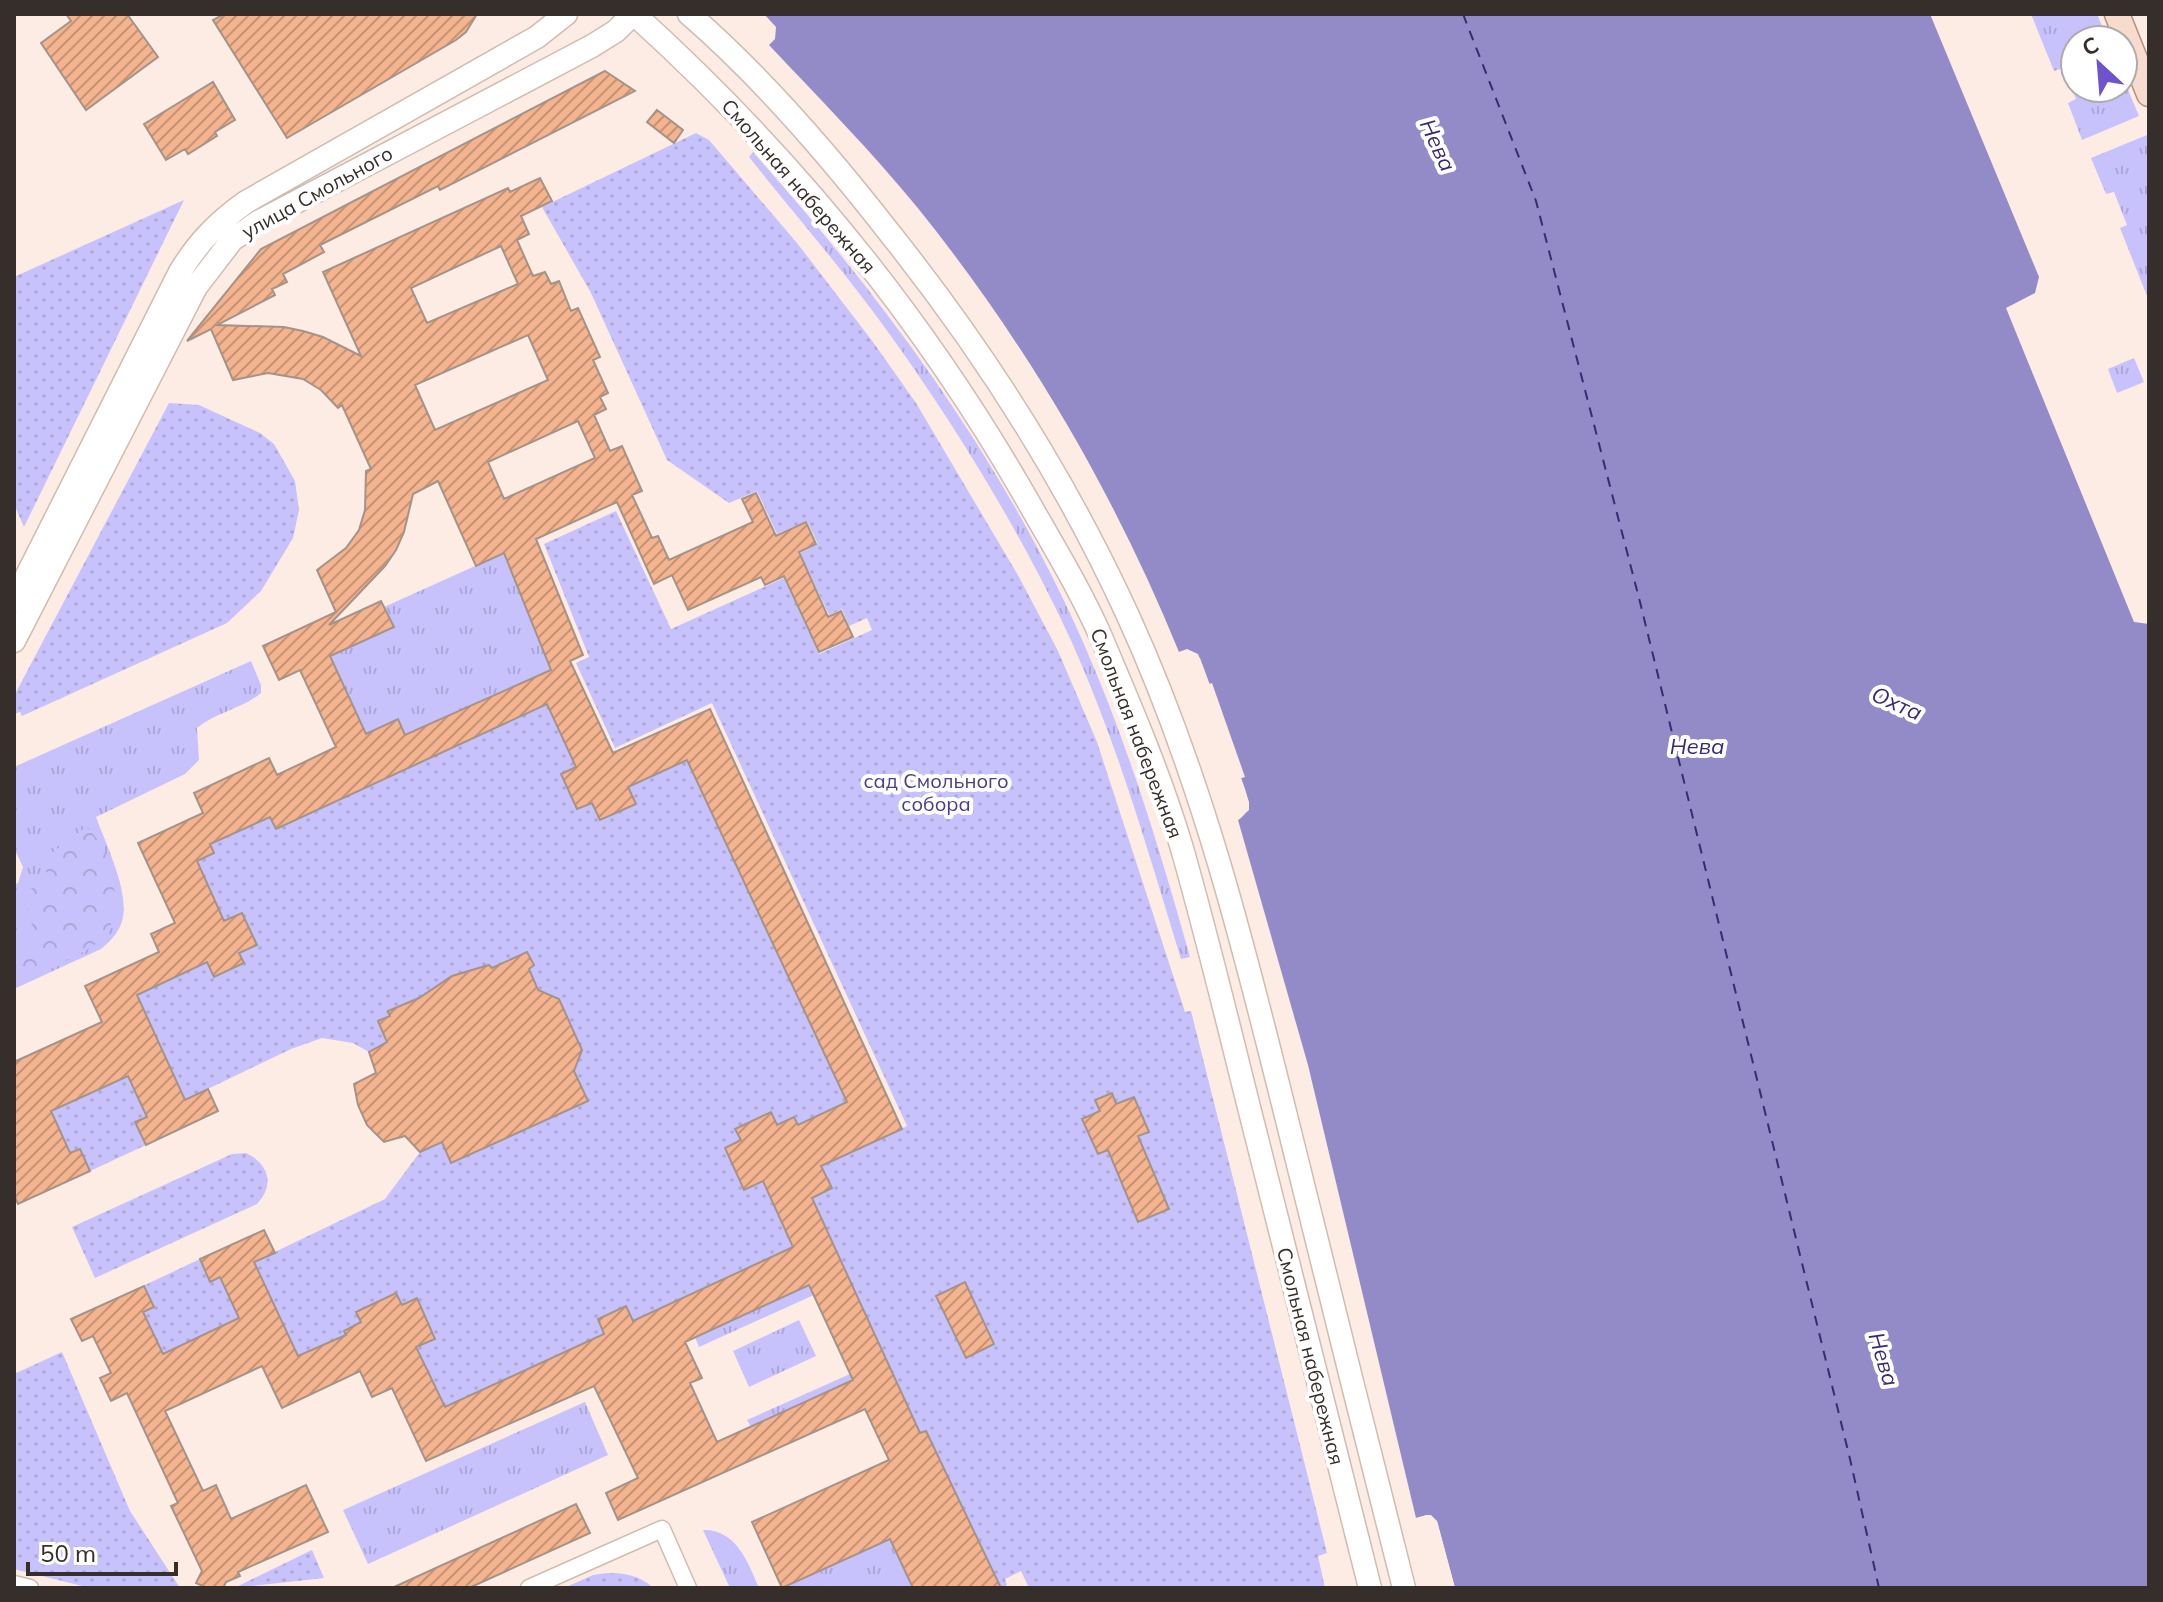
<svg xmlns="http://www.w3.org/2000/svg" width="2163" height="1602" font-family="Mulish,sans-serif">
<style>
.grass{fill:url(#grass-tufts)}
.forest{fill:url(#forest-crowns)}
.park{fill:url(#park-dots)}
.water{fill:#928bc8}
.pier{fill:#fdece3}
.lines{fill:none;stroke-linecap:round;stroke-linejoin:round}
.ferry{stroke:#3a2a73;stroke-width:2;stroke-dasharray:10 8;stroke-linecap:butt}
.building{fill:url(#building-hatch);stroke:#a59288;stroke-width:2;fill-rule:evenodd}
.street-casing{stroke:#d0bcb1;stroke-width:19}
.secondary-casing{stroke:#d0bcb1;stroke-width:25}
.primary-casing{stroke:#b0907e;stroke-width:27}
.street{stroke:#fff;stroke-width:16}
.secondary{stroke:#fff;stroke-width:22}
.primary{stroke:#f7dccd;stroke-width:24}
.labels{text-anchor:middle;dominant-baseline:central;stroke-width:8;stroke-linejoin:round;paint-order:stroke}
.street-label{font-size:20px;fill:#362e2a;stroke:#fff}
.park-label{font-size:20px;fill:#4c3e88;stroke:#fff}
.water-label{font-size:22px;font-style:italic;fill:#3a2a73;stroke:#fff}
</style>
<defs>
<pattern id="grass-tufts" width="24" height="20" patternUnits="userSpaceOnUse" patternTransform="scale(2)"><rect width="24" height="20" fill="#c8c2fc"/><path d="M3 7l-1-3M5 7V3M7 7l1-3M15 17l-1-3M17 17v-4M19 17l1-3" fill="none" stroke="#aca7d8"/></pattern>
<pattern id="forest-crowns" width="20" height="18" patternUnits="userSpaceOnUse" patternTransform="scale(2)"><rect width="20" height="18" fill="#c8c2fc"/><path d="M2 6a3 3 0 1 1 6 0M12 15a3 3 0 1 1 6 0" fill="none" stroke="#aca7d8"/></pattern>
<pattern id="park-dots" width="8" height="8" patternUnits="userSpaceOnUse" patternTransform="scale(2)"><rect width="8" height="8" fill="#c8c2fc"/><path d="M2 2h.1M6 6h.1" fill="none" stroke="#aca7d8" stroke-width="1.8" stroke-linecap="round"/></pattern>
<pattern id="building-hatch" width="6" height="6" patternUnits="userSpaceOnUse" patternTransform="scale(2)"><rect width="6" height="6" fill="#f4b48f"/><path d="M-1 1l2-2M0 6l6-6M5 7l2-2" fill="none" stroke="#c69375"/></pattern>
</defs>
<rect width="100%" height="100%" fill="#fdece3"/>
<path class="grass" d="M2031 14H2097L2108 40H2075V88H2123V78L2139 116 2082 140 2068 103 2076 99 2063 68 2054 71Z
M2147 135 2149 140V301L2120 228 2127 225 2114 192 2106 194 2091 158Z
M753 152C885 300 1003 460 1083 642 1128 744 1160 850 1190 957L1181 959C1149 854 1118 746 1073 645 1025 539 956 426 888 332 845 272 795 215 749 157Z
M2134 358 2144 382 2117 393 2108 369Z
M504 553 551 670 405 735 397 720 366 734 330 656 393 627 384 607Z
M251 661 261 685V693C242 709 216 712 197 728L199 760 185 774 96 817C106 844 128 889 123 917 121 930 111 941 101 949L14 989V885L18 883 23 867 14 848V767Z
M809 1285 814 1295 699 1347 695 1337Z
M799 1320 816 1356 749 1387 733 1351Z
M850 1374 853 1380 751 1427 747 1420Z
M585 1402 608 1455 368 1564 343 1510Z
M703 1530C736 1529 748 1562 759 1588H730Z
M890 1539 913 1588H783Z"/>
<path class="forest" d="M86 827C112 849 123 900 108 932 100 948 32 979 14 979V957L38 938 28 916 27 890 47 883 45 858Z"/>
<path class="park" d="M696 133 709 140 797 243 873 342 916 403 1019 577 1058 651 1097 742 1185 1012 1191 1011 1327 1553 1318 1556 1325 1588H1029L1021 1571 1005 1579 1007 1585 1001 1588 926 1431 920 1433 812 1198 821 1166 907 1126 712 703 615 748 576 663 589 657 544 544 616 511 671 629 784 578 819 654 872 630 867 618 849 626 842 609 829 615 800 553 818 544 807 521 777 534 757 491 729 503 667 460 591 293 542 207Z
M184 200 24 527 14 504V277Z
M169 403 199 405 260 433 274 444 295 481 299 510 293 538 261 591 227 623 22 716 20 712 14 714V696Z
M547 704 576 767 561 775 577 809 592 803 600 820 635 804 628 787 687 760 847 1102 798 1125H777L771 1113 736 1130 741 1140 725 1148 744 1190 763 1181 793 1247 633 1321 626 1307 604 1334 445 1407 416 1347 435 1338 417 1298 402 1305 396 1294 357 1312 361 1322 344 1330 346 1335 298 1356 254 1262 385 1199 420 1152 442 1142 451 1163 588 1101 572 1065 577 1063 582 1049 559 999 545 993 540 995 529 969 534 965 527 953 492 968 489 965 452 976 419 998 389 1011 390 1016 378 1022 387 1043 369 1052 353 1043 322 1038 291 1049 185 1100 137 995 207 962 215 977 244 964 239 953 257 945 242 914 224 921 197 861 214 853 210 844 270 817 276 829Z
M128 1076 147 1117 135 1122 146 1145 90 1171 80 1149 70 1153 51 1111Z
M246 1153C269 1164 275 1185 257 1204L95 1278 72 1227 232 1154Z
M200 1259 210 1281 220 1277 239 1318 163 1354 143 1312 154 1307 143 1286Z
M62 1352 130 1511 180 1588H90L14 1569V1374Z
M312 1550 324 1578 234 1588Z
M607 1573C624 1573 640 1575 653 1588H564L593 1575Z"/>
<path class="water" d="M764 14H1930L2039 277 2035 293 2006 308 2134 622 2149 624V1588H1455L1437 1521 1427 1515 1416 1518 1308 1065 1238 820C1255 809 1246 793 1241 778L1244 777 1200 658 1188 650 1179 652C1114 492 1025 341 917 207 871 151 819 98 769 45L775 39 776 27Z"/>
<path class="pier" d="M1187 649 1198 654 1209 684 1212 683 1245 777 1241 778 1249 802V810L1238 820 1237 816 1245 809V803L1237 779 1240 774 1210 688 1205 686 1196 660 1191 654 1181 656 1179 652Z
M1427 1515H1431L1437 1521 1455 1588H1451L1433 1523 1430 1519 1417 1522 1416 1518Z"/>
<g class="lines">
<path class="ferry" d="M1463 14 1536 201 1640 602 1850 1459 1879 1588"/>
</g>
<path class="building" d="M66 14H127L158 57 86 110 41 43 71 21Z
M224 14H477L466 32 456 40 287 138 213 20Z
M605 71 635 91 440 190 438 186 320 245 324 252 283 274 287 282 272 289 275 295 217 325 284 327 303 331 323 337 361 356 323 272 508 188 510 192 540 178 552 201 521 216 529 234 517 240 533 276 545 272 551 284 559 281 571 311 578 308 600 357 593 360 608 393 600 397 606 409 594 415 610 451 622 446 642 491 632 495 652 538 658 536 669 560 753 522 742 499 756 493 776 536 806 522 816 544 799 552 828 617 841 611 853 637 819 652 784 576 765 585 761 577 688 610 672 575 654 584 617 502 536 539 583 655 570 661 613 753 710 709 902 1129 821 1166 832 1188 812 1198 920 1433 926 1431 1001 1588H913L890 1539 782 1588 752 1522 889 1460 865 1409 618 1520 606 1493 638 1478 594 1386 426 1461 392 1388 372 1397 360 1371 282 1408 262 1366 165 1411 203 1491 216 1485 231 1519 306 1485 328 1532 238 1572 240 1576 226 1582 223 1588H207L196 1583 202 1571 171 1506 178 1503 127 1393 111 1401 100 1378 111 1373 93 1336 82 1341 71 1319 144 1286 154 1307 143 1312 163 1354 239 1318 220 1277 210 1282 200 1259 264 1230 275 1253 254 1262 298 1356 346 1335 344 1331 361 1322 356 1312 396 1293 402 1305 417 1298 435 1339 416 1347 445 1407 604 1334 598 1319 626 1306 633 1321 793 1247 763 1181 744 1190 725 1148 741 1140 735 1129 771 1112 777 1125 794 1117 798 1125 847 1102 687 760 628 787 636 804 600 820 592 803 577 809 561 774 576 767 547 704 276 829 270 817 210 844 214 853 197 861 224 921 242 913 257 945 239 953 244 963 214 977 207 962 137 995 185 1100 208 1089 218 1111 146 1145 135 1122 147 1117 128 1076 51 1111 70 1153 80 1149 90 1171 18 1204 14 1195V1062L102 1022 85 986 159 952 151 934 175 923 138 843 203 813 194 793 269 758 277 775 336 747 300 670 279 680 263 646 336 612 317 570 346 548 359 530 365 510 366 471 371 469 342 405 338 408 321 390 303 379 268 373 233 380 211 329 187 341 261 249ZM501 246 518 284 427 323 411 288ZM528 335 548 380 435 430 415 385ZM578 421 595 458 504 499 488 462ZM438 481 476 566 504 553 551 670 405 735 398 719 366 734 330 656 394 627 381 601 329 625 385 566 396 550 404 532 413 494ZM809 1285 853 1380 717 1442 690 1383 702 1378 685 1342Z
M213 82 235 120 215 132 217 136 188 154 185 149 166 160 144 124Z
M657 110 683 130 674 143 647 122Z
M527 952 534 965 529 969 538 990 559 999 582 1050 574 1071 588 1101 451 1163 442 1142 420 1152 405 1136 384 1142 367 1125 358 1105 354 1084 376 1073 369 1052 387 1042 378 1021 390 1016 388 1011 419 998 452 976 489 965 492 968Z
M1112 1093 1116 1104 1134 1097 1149 1132 1138 1136 1169 1209 1138 1222 1108 1150 1098 1154 1082 1119 1100 1111 1095 1100Z
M965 1282 994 1344 966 1358 936 1296Z
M576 1504 590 1533 469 1588H392Z"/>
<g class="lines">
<defs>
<path id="street" d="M14 1584 30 1588
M529 1588 662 1529 688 1588"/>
<path id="secondary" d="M634 14C789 154 921 315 1025 496 1051 542 1080 589 1101 637 1130 705 1160 775 1181 845 1209 942 1232 1041 1257 1139 1294 1288 1332 1438 1370 1588
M689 14C762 77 833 160 892 236 985 353 1067 482 1129 618 1202 778 1244 947 1286 1116 1325 1273 1364 1431 1404 1588
M14 601 180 272C198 242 218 222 246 202L537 37 566 14
M14 641 196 287 232 240 258 222 592 46 616 31 633 14"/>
<path id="primary" d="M2117 14 2149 94"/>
</defs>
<use href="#street" class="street-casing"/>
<use href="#secondary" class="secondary-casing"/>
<use href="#primary" class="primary-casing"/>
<use href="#street" class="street"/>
<use href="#secondary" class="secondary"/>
<use href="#primary" class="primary"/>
</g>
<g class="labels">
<g class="street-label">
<text transform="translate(799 186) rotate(49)">Смольная набережная</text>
<text transform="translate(317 192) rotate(-29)">улица Смольного</text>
<text transform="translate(1137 733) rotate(69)">Смольная набережная</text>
<text transform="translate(1311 1356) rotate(76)">Смольная набережная</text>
</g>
<g class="park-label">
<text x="936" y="780">сад Смольного<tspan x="936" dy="23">собора</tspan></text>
</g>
<g class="water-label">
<text transform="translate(1438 145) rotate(65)">Нева</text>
<text transform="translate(1897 703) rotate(24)">Охта</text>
<text x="1697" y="746">Нева</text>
<text transform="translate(1884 1359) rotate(73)">Нева</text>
</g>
</g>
<rect width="2163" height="1602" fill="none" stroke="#362e2a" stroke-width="32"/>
<g transform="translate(2099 64) rotate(334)"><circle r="38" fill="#ffffff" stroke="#afabaa" stroke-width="2"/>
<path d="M0-6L14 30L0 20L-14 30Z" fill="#6e53cd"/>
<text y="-12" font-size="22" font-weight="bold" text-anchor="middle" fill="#362e2a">С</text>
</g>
<path d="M28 1562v12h148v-12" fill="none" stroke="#362e2a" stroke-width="4"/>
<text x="40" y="1562" font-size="24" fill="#362e2a" stroke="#ffffff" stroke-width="6" paint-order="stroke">50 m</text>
</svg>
